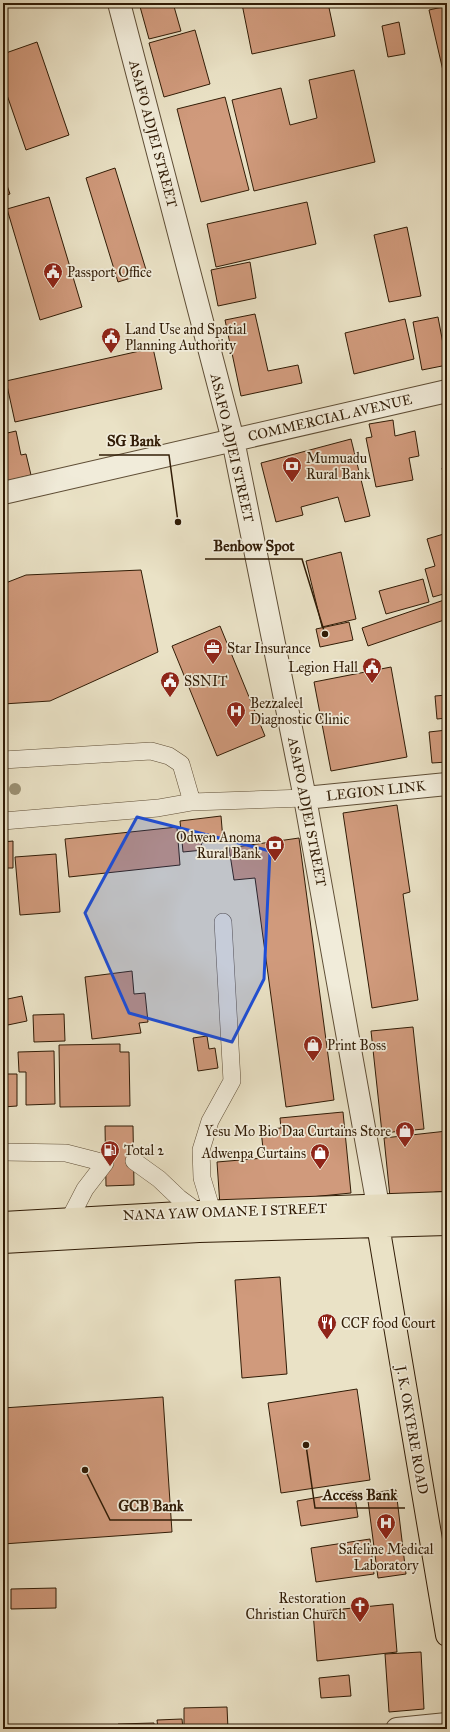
<svg xmlns="http://www.w3.org/2000/svg" width="450" height="1732" font-family="'IM FELL Great Primer',serif">
<style>
.building{fill:#d09a7c;stroke:#311c06}
.lines{fill:none;stroke-linecap:round;stroke-linejoin:round}
.service-casing{stroke:#5f4e36;stroke-width:18}
.minor-casing{stroke:#5f4e36;stroke-width:24}
.primary-casing{stroke:#311c06;stroke-width:24}
.service{stroke:#f1ecda;stroke-width:17}
.minor{stroke:#f1ecda;stroke-width:22}
.primary{stroke:#eae2c6;stroke-width:22}
.tree{fill:#9b9174}
.marked{fill:#1d4ed8;fill-opacity:0.2;stroke:#1d4ed8;stroke-width:3;stroke-linejoin:round}
.labels{text-anchor:middle;dominant-baseline:central;stroke-width:3.5;stroke-linejoin:round;paint-order:stroke}
.street-label{font-size:14px;fill:#311c06;stroke:#f1ecda}
.poi-label{font-size:14px;fill:#311c06;stroke:#f1ecda;text-anchor:start}
.leader{fill:none;stroke:#311c06;stroke-width:1.5}
.callout-dot{fill:#311c06;stroke:#f1ecda;stroke-width:1.5}
.callout-label{font-size:15px;text-anchor:middle;font-weight:bold;fill:#311c06;stroke:#f1ecda;stroke-width:3.5;stroke-linejoin:round;paint-order:stroke}
</style>
<rect width="100%" height="100%" fill="#eae2c6"/>
<filter id="stains"><feTurbulence type="fractalNoise" baseFrequency=".005" numOctaves="4"/><feColorMatrix values="0 0 0 0 .2 0 0 0 0 .09 0 0 0 0 .02 0 0 0 .5 -.17"/></filter>
<radialGradient id="worn" r=".72"><stop offset=".6" stop-color="#630" stop-opacity="0"/><stop offset="1" stop-color="#630" stop-opacity=".3"/></radialGradient>
<path class="building" d="M139 3H173L181 31 149 39Z
M328 3 335 36 252 54 242 4Z
M447 6V75H444L429 10Z
M399 22 405 54 388 57 382 26Z
M195 30 210 84 164 97 149 43Z
M37 42 69 135 26 150 7 95 3 96V54Z
M354 70 375 162 254 191 232 100 281 88 290 125 317 118 309 80Z
M225 97 249 190 201 202 177 109Z
M115 168 147 273 118 282 86 178Z
M3 174 10 194 3 196Z
M49 197 82 307 40 320 7 209Z
M307 202 316 244 216 267 207 224Z
M407 227 421 296 389 302 374 235Z
M250 262 256 298 218 306 211 270Z
M255 314 268 371 298 365 302 383 241 396 225 320Z
M438 317 447 365 422 370 413 322Z
M405 319 414 359 354 374 345 333Z
M153 348 162 389 15 422 6 381Z
M393 420 395 436 415 431 419 456 409 458 413 480 376 487 366 438 372 437 369 424Z
M16 431 21 455 26 454 31 475 3 482V434Z
M351 439 370 516 345 522 338 497 301 507 303 515 276 522 261 463Z
M447 466V491L442 468Z
M447 533V593L433 597 425 569 435 566 427 539Z
M341 552 356 619 322 627 306 561Z
M141 570 158 652 50 701 3 704V584L26 575Z
M423 579 429 602 386 614 379 591Z
M447 599V619L368 646 362 628Z
M349 622 353 640 320 647 316 629Z
M220 626 265 736 217 756 172 646Z
M391 667 407 757 331 771 314 682Z
M447 695V718L437 719 435 696Z
M447 730V762L432 763 429 732Z
M397 805 410 892 403 894 418 1000 372 1008 343 813Z
M221 816 223 840 201 843 203 850 183 852 180 821Z
M177 827 180 865 69 877 65 839Z
M299 838 334 1100 286 1107 255 878 234 880 229 848Z
M13 841V868H3V842Z
M56 854 60 912 20 915 15 857Z
M132 971 134 994 145 993 148 1022 139 1023 141 1033 92 1039 85 977Z
M22 996 27 1021 3 1026V1000Z
M64 1014 65 1041 34 1042 33 1015Z
M413 1027 424 1129 382 1133 371 1031Z
M207 1036 209 1049 215 1048 218 1068 198 1071 193 1038Z
M120 1044V1052H129L130 1106 60 1107 59 1045Z
M54 1051 55 1104 26 1105V1072H19L18 1052Z
M3 1074H17V1106L3 1107Z
M343 1112 351 1193 220 1206 217 1162 264 1158 261 1130 281 1128 280 1118Z
M105 1126H133L134 1185 106 1186Z
M447 1131V1191L390 1197 384 1138Z
M280 1277 287 1374 242 1378 235 1280Z
M357 1389 370 1480 281 1493 268 1403Z
M163 1397 172 1532 3 1544V1408Z
M396 1490 406 1574 378 1578 367 1493Z
M354 1491 358 1517 301 1526 297 1501Z
M370 1539 374 1574 316 1582 311 1548Z
M56 1588V1608L11 1609V1589Z
M393 1604 397 1652 317 1661 313 1612Z
M421 1652 424 1709 389 1712 385 1654Z
M349 1675 351 1696 321 1698 319 1678Z
M227 1707 228 1729H184V1708Z
M182 1719 183 1729H158L157 1720Z
M154 1723V1729H118V1724Z"/>
<g class="lines">
<defs>
<path id="service" d="M3 760 151 751 169 756 181 764 192 802
M3 821 158 808 192 802 305 798
M3 1152 66 1153 105 1163 85 1189 70 1218
M134 1161 159 1179 179 1198 198 1212
M212 1211 202 1178 201 1150 210 1121 232 1081 223 922"/>
<path id="minor" d="M119 3 233 440 305 798 378 1206
M3 493 447 391
M305 798 447 784
M397 1729 447 1724"/>
<path id="primary" d="M3 1223 198 1212 447 1203
M378 1225 447 1635
M3 1242 199 1231 447 1224"/>
</defs>
<use href="#service" class="service-casing"/>
<use href="#minor" class="minor-casing"/>
<use href="#primary" class="primary-casing"/>
<use href="#service" class="service"/>
<use href="#minor" class="minor"/>
<use href="#primary" class="primary"/>
</g>
<circle class="tree" cx="15" cy="789" r="6"/>
<path class="marked" d="M137 817 270 851 264 979 232 1042 129 1013 85 913Z"/>
<defs>
<symbol id="civic-pin" viewBox="-11 -11 22 30"><path d="M0 17L-7.5 6A9.5 9.5 0 1 1 7.5 6Z" fill="#8f2418" stroke="#f1ecda"/><path d="M-.6-6.5H3V-4.5H.6V-3L4-1V1h2V6H-6V1h2V-1L-.6-3ZM-1.2 2.5V6h2.4V2.5Z" fill="#fff"/></symbol>
<symbol id="bank-pin" viewBox="-11 -11 22 30"><path d="M0 17L-7.5 6A9.5 9.5 0 1 1 7.5 6Z" fill="#8f2418" stroke="#f1ecda"/><path d="M-6-4H6V4H-6ZM0-2.3a2.3 2.3 0 1 0 0 4.6a2.3 2.3 0 1 0 0-4.6Z" fill="#fff"/></symbol>
<symbol id="office-pin" viewBox="-11 -11 22 30"><path d="M0 17L-7.5 6A9.5 9.5 0 1 1 7.5 6Z" fill="#8f2418" stroke="#f1ecda"/><path d="M-6-3h4V-5.5h4V-3h4V5H-6ZM-1-4.5V-3h2v-1.5ZM-6 0V1H6V0Z" fill="#fff"/></symbol>
<symbol id="hospital-pin" viewBox="-11 -11 22 30"><path d="M0 17L-7.5 6A9.5 9.5 0 1 1 7.5 6Z" fill="#8f2418" stroke="#f1ecda"/><path d="M-5-5h3v3.5h4V-5h3V5h-3V1.5h-4V5h-3Z" fill="#fff"/></symbol>
<symbol id="shop-pin" viewBox="-11 -11 22 30"><path d="M0 17L-7.5 6A9.5 9.5 0 1 1 7.5 6Z" fill="#8f2418" stroke="#f1ecda"/><path d="M-5-2.5h2.3a2.7 3.5 0 0 1 5.4 0H5L5.5 6h-11ZM-1.5-2.5h3a1.5 2.3 0 0 0-3 0Z" fill="#fff"/></symbol>
<symbol id="fuel-pin" viewBox="-11 -11 22 30"><path d="M0 17L-7.5 6A9.5 9.5 0 1 1 7.5 6Z" fill="#8f2418" stroke="#f1ecda"/><path d="M-5.5-6h7V0h2V4h1.3V-2.5L3-4.5l.8-.8L6-3V5H2.5V1h-1V6h-7ZM-4.2-4.7v3.2H.2V-4.7Z" fill="#fff"/></symbol>
<symbol id="restaurant-pin" viewBox="-11 -11 22 30"><path d="M0 17L-7.5 6A9.5 9.5 0 1 1 7.5 6Z" fill="#8f2418" stroke="#f1ecda"/><path d="M-5-6h1v4h1v-4h1v4h1v-4h1v5L-1.5 .5V6h-2V.5L-5-1ZM5-6V6H3V1.5H1.5Q1.5-4 5-6Z" fill="#fff"/></symbol>
<symbol id="church-pin" viewBox="-11 -11 22 30"><path d="M0 17L-7.5 6A9.5 9.5 0 1 1 7.5 6Z" fill="#8f2418" stroke="#f1ecda"/><path d="M-1.2-6h2.4v3.5h3.3v2.4h-3.3V6h-2.4V-.1h-3.3v-2.4h3.3Z" fill="#fff"/></symbol>
</defs>
<g fill-rule="evenodd">
<use href="#civic-pin" x="42" y="261" width="22" height="30"/>
<use href="#civic-pin" x="100" y="326" width="22" height="30"/>
<use href="#bank-pin" x="281" y="455" width="22" height="30"/>
<use href="#office-pin" x="202" y="637" width="22" height="30"/>
<use href="#civic-pin" x="361" y="656" width="22" height="30"/>
<use href="#civic-pin" x="159" y="670" width="22" height="30"/>
<use href="#hospital-pin" x="225" y="700" width="22" height="30"/>
<use href="#bank-pin" x="264" y="834" width="22" height="30"/>
<use href="#shop-pin" x="302" y="1034" width="22" height="30"/>
<use href="#shop-pin" x="394" y="1120" width="22" height="30"/>
<use href="#fuel-pin" x="99" y="1139" width="22" height="30"/>
<use href="#shop-pin" x="309" y="1142" width="22" height="30"/>
<use href="#restaurant-pin" x="316" y="1312" width="22" height="30"/>
<use href="#hospital-pin" x="375" y="1512" width="22" height="30"/>
<use href="#church-pin" x="349" y="1595" width="22" height="30"/>
</g>
<g class="labels">
<g class="street-label">
<text transform="translate(153 134) rotate(75)">ASAFO ADJEI STREET</text>
<text transform="translate(330 418) rotate(-13)">COMMERCIAL AVENUE</text>
<text transform="translate(232 448) rotate(77)">ASAFO ADJEI STREET</text>
<text transform="translate(376 791) rotate(-6)">LEGION LINK</text>
<text transform="translate(307 812) rotate(79)">ASAFO ADJEI STREET</text>
<text transform="translate(225 1212) rotate(-2)">NANA YAW OMANE I STREET</text>
<text transform="translate(412 1430) rotate(80)">J. K. OKYERE ROAD</text>
</g>
<g class="poi-label">
<text x="67" y="272">Passport Office</text>
<text x="125" y="329">Land Use and Spatial<tspan x="125" dy="16">Planning Authority</tspan></text>
<text x="306" y="458">Mumuadu<tspan x="306" dy="16">Rural Bank</tspan></text>
<text x="227" y="648">Star Insurance</text>
<text x="358" y="667" text-anchor="end">Legion Hall</text>
<text x="184" y="681">SSNIT</text>
<text x="250" y="703">Bezzaleel<tspan x="250" dy="16">Diagnostic Clinic</tspan></text>
<text x="261" y="837" text-anchor="end">Odwen Anoma<tspan x="261" dy="16">Rural Bank</tspan></text>
<text x="327" y="1045">Print Boss</text>
<text x="391" y="1131" text-anchor="end">Yesu Mo Bio Daa Curtains Store</text>
<text x="124" y="1150">Total 2</text>
<text x="306" y="1153" text-anchor="end">Adwenpa Curtains</text>
<text x="341" y="1323">CCF food Court</text>
<text x="386" y="1549" text-anchor="middle">Safeline Medical<tspan x="386" dy="16">Laboratory</tspan></text>
<text x="346" y="1598" text-anchor="end">Restoration<tspan x="346" dy="16">Christian Church</tspan></text>
</g>
</g>
<path class="leader" d="M178 522L169 455H99M325 634L302 559H205M306 1445L315 1508H405M85 1470L110 1520H192"/>
<g class="callout-dot">
<circle cx="178" cy="522" r="4"/>
<circle cx="325" cy="634" r="4"/>
<circle cx="306" cy="1445" r="4"/>
<circle cx="85" cy="1470" r="4"/>
</g>
<g class="callout-label">
<text x="134" y="446">SG Bank</text>
<text x="254" y="551">Benbow Spot</text>
<text x="360" y="1500">Access Bank</text>
<text x="151" y="1511">GCB Bank</text>
</g>
<rect width="450" height="1732" fill="none" stroke="#eae2c6" stroke-width="16"/>
<rect x="4" y="4" width="442" height="1724" fill="none" stroke="#311c06" stroke-width="2"/>
<rect x="8" y="8" width="434" height="1716" fill="none" stroke="#311c06"/>
<rect width="100%" height="100%" filter="url(#stains)"/>
<rect width="100%" height="100%" fill="url(#worn)"/>
</svg>
